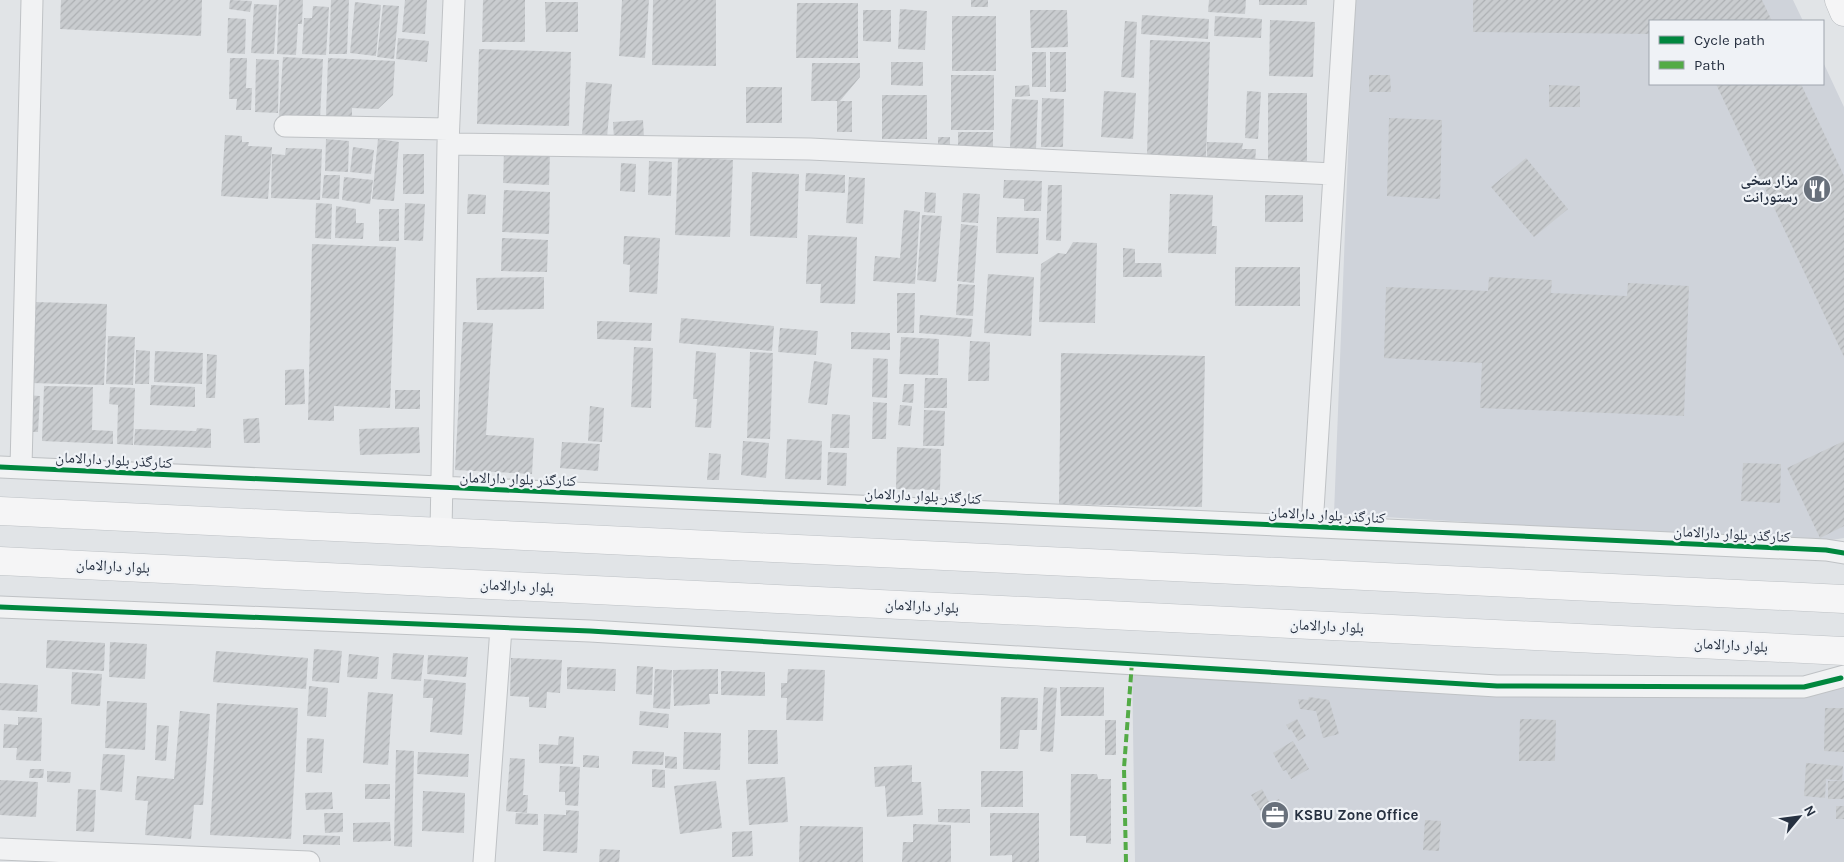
<svg xmlns="http://www.w3.org/2000/svg" width="1844" height="862" font-family="Karla,'Noto Naskh Arabic',sans-serif">
<style>
.built{fill:#cfd3da}
.building{fill:url(#building-hatch)}
.lines{fill:none;stroke-linecap:round;stroke-linejoin:round}
.minor-casing{stroke:#bfc2c5;stroke-width:23}
.major-casing{stroke:#bdc1c5;stroke-width:29}
.highway-casing{stroke:#b3b7bc;stroke-width:29}
.minor{stroke:#f1f2f3;stroke-width:21}
.major{stroke:#f5f5f6;stroke-width:28}
.highway{stroke:#f5f5f6;stroke-width:28}
.quiet{stroke:#53ab46;stroke-width:4;stroke-dasharray:8 4;stroke-linecap:butt}
.cycleway-casing{stroke:#eff2f6;stroke-width:8}
.cycleway{stroke:#00873e;stroke-width:5}
.labels{text-anchor:middle;dominant-baseline:central;stroke-width:4.5;stroke-linejoin:round;paint-order:stroke}
.poi-label{font-size:15px;font-weight:bold;fill:#273141;stroke:#eff2f6;text-anchor:end}
.street-label{font-size:15px;fill:#273141;stroke:#eff2f6}
</style>
<defs>
<pattern id="building-hatch" width="6" height="6" patternUnits="userSpaceOnUse" patternTransform="scale(1.25)"><rect width="6" height="6" fill="#c9cccf"/><path d="M-1 1l2-2M0 6l6-6M5 7l2-2" fill="none" stroke="#adb0b3"/></pattern>
</defs>
<rect width="100%" height="100%" fill="#e1e4e7"/>
<path class="built" d="M1354 0H1793L1803 21H1650V84H1823V62L1844 107V538L1814 543 1334 514Z
M1132 662 1497 686 1844 679V862H1135Z"/>
<path class="building" d="M61 0H202L201 36 60 29Z
M230 0 252 1 250 12 229 9Z
M279 0H303L302 24H298L296 55 277 54Z
M331 0H349L347 54H329Z
M405 0H427L425 34 402 32Z
M483 0H525V42H482Z
M622 0H649L645 58 619 56Z
M653 0H716V66L652 65Z
M971 0H988V7H971Z
M1209 0H1246L1245 14 1208 12Z
M1259 0H1307V5H1259Z
M1473 0H1762L1772 21H1650V34L1473 32Z
M355 2 381 5 376 56 350 53Z
M545 2H578V32H546Z
M797 3H858V58H796Z
M254 4 277 5 274 54 251 53Z
M383 5 399 6 394 59 377 57Z
M313 6 329 7 326 55 302 54 304 18H312Z
M900 9 927 11 925 50 898 49Z
M863 10H891V42L863 41Z
M1030 10H1067L1068 47 1031 48Z
M1142 15 1209 19 1208 39 1141 34Z
M952 16H996V71H952Z
M1215 16 1262 19 1261 38 1214 36Z
M228 18 246 19 245 54 227 53Z
M1270 20 1315 22 1313 77 1269 76Z
M1125 21 1137 22 1134 78 1121 77Z
M398 38 429 41 427 62 396 59Z
M1150 40 1210 42 1206 158 1147 156Z
M479 49 571 52 569 126 477 124Z
M1032 52H1046V87H1032Z
M1050 52H1066V92H1050Z
M283 57 323 59 320 119 279 117Z
M230 58H247L246 88H252L251 110H236L237 99H229Z
M328 58 395 61 393 95 378 109 352 108V118L326 116Z
M256 59 279 60 278 113 255 112Z
M891 62H923V86L891 85Z
M812 63H860V77L840 101H811Z
M951 75H994V130H951Z
M1369 75H1390L1391 92H1369Z
M586 82 612 84 607 137 582 134Z
M1716 84H1801L1844 176V357Z
M1029 85 1030 96 1015 97V86Z
M1549 85 1580 86V107H1549Z
M746 87H782V123H746Z
M1104 91 1136 93 1133 139 1101 137Z
M1247 91 1261 92 1258 139 1245 138Z
M1268 93H1307V161H1268Z
M882 95H927V139H882Z
M1042 98 1064 99 1063 147H1041Z
M1012 99 1038 100 1036 149 1010 148Z
M837 101H852V132H837Z
M1389 118 1442 120 1440 199 1387 196Z
M643 120 644 138 614 140 613 122Z
M958 132H993V151H958Z
M225 135 242 136V142H249L248 146 272 147 268 199 221 196Z
M938 137H950V147H938Z
M326 139 349 141 348 172 325 171Z
M378 139 399 142 394 201 372 199Z
M1207 142 1243 143 1242 149H1256L1255 163 1207 161Z
M353 147 374 150 371 174 350 172Z
M286 148 322 149 320 200 271 198 272 154 285 155Z
M504 151 550 153 549 185 503 183Z
M403 154H424V194H403Z
M678 157 733 160 730 237 675 235Z
M1526 158 1568 209 1534 237 1491 187Z
M649 161 672 162 671 196 648 195Z
M621 163 636 164 635 192 620 191Z
M752 172 799 174 797 238 750 236Z
M806 173 845 175V193L805 191Z
M324 175H340L339 199 322 198Z
M344 177 373 180 370 204 342 200Z
M849 177 865 178 863 224 846 223Z
M1004 180 1042 181 1041 211H1024V199L1003 198Z
M1048 185H1062L1061 241 1046 240Z
M504 190 550 192 549 234 502 232Z
M925 192 936 193 935 213 924 212Z
M963 193 980 194 978 223 961 222Z
M468 194 486 195 485 214H467Z
M1170 194 1213 195 1212 226H1217L1216 254 1168 253Z
M1265 195H1303V222H1265Z
M316 203 332 204 331 239 315 238Z
M405 203 425 204 423 241 404 240Z
M336 206 356 209V223H364L363 239 335 238Z
M379 209H399V241H379Z
M904 210 920 212 915 284 873 281 875 256 900 258Z
M922 215 942 216 936 282 917 280Z
M997 217 1039 218 1038 254 996 253Z
M961 224 978 226 974 283 957 281Z
M808 235 857 237 855 304 820 303 821 284H806Z
M624 236 660 238 657 294 629 292 630 265 623 264Z
M502 238 548 240 547 272 501 271Z
M1073 242 1097 243 1095 323 1039 322 1041 264 1058 253 1066 254Z
M312 244 396 247 390 408 334 406V421L308 420Z
M1123 248 1135 249V263H1161L1162 277H1123Z
M1235 267H1300V306H1235Z
M988 274 1034 277 1031 336 984 333Z
M544 277V309L477 310 476 278Z
M1489 277 1552 280 1551 293 1627 296 1628 283 1689 286 1684 416 1480 408 1482 363 1384 358 1386 287 1488 291Z
M958 284 975 285 973 316 956 315Z
M897 293H915L914 333H897Z
M34 302 107 304 104 385 31 383Z
M920 315 973 319 971 337 919 333Z
M681 318 774 326 772 351 679 343Z
M597 321 652 323 651 341 597 339Z
M463 322 493 323 486 435 534 438 532 474 455 470Z
M780 328 818 331 816 355 778 352Z
M851 332 890 333V350L851 349Z
M108 336 135 337 133 385 106 384Z
M901 337 939 339 938 375 899 374Z
M970 341 990 342 989 381H968Z
M634 347 653 348 651 408 631 407Z
M136 350 150 351 149 384H135Z
M155 351 203 353 202 384 154 382Z
M696 351 716 353 711 428 695 427 697 399H693Z
M750 352 773 353 770 439 747 438Z
M1061 353 1205 356 1202 507 1059 504Z
M207 354 217 355 215 398H206Z
M873 358 888 359 887 398 872 397Z
M814 361 832 364 827 405 808 403Z
M304 369 305 404 285 405V370Z
M925 378H947V408H924Z
M904 384H914L913 403 902 402Z
M151 385 195 387V407L150 405Z
M44 386 93 387 92 430 113 431V444L42 441Z
M110 387 135 388 133 445 117 444 118 405 109 404Z
M395 390H420V409H395Z
M26 395 40 396 38 432H25Z
M873 402 887 403 886 439H872Z
M900 405 912 406 910 426 898 425Z
M590 406 604 408 602 442 588 441Z
M924 410 945 411 944 446H923Z
M832 414 850 415 849 448H830Z
M259 418 260 443H244L243 419Z
M419 427 420 453 360 455 359 429Z
M197 428 211 429V448L134 445 135 429 196 431Z
M787 439 822 441 821 480 785 479Z
M743 441 769 443 766 478 741 475Z
M1844 441V526L1820 538 1787 468Z
M562 442 600 444 598 471 560 468Z
M897 447 941 449 940 490 896 489Z
M828 452 847 453 846 486 827 485Z
M709 453 721 454 719 480H707Z
M1743 463 1781 464 1780 503 1741 501Z
M47 640 105 643 104 671 46 668Z
M110 642 147 644 145 679 109 677Z
M314 649 342 651 339 683 312 681Z
M216 651 308 658 306 689 213 682Z
M393 653 424 655 421 681 391 679Z
M349 654 379 657 377 679 347 677Z
M428 655 468 657 466 677 427 674Z
M511 658 562 660 560 693 547 692 546 708 529 707V697L510 696Z
M637 666 653 667 652 695 636 694Z
M567 667 616 669 615 691 567 689Z
M655 669 672 670 670 709 653 708Z
M718 669V694H709L710 704 674 706 673 670Z
M788 669 825 670 823 721 786 720 787 698H781V683H787Z
M721 671 765 672V696L721 695Z
M72 672 102 674 100 706 71 704Z
M424 679 466 683 462 735 430 732 433 698H423Z
M0 683 38 685 37 712 0 710Z
M309 686 328 688 326 717 307 716Z
M1044 687 1057 688 1053 752 1040 751Z
M1060 687H1104V716H1061Z
M368 692 393 694 388 765 363 763Z
M1001 697 1038 698 1037 730H1020L1018 749H1000Z
M1309 697 1329 700 1339 734 1323 738 1316 711 1300 709 1298 699 1308 700Z
M107 701 147 703 145 750 105 748Z
M217 703 298 708 291 839 210 835Z
M1825 708H1844V752L1824 751Z
M180 711 210 714 203 805H194L191 839 145 835 148 801 135 800 137 776 174 779Z
M640 711 669 714 668 728 639 725Z
M18 717 42 718 41 761 16 760 17 748H3L4 724 18 725Z
M1297 719 1306 736 1298 741 1291 729 1289 730 1286 725Z
M1520 719 1556 720 1555 761H1519Z
M1105 720H1116V755H1105Z
M157 725 169 726 166 761 155 760Z
M748 730H777L778 764H748Z
M684 732 721 733 720 770 683 769Z
M559 736 574 737 573 764 539 763V744L558 745Z
M307 738 324 739 322 773 306 772Z
M1293 741 1309 769 1291 779 1286 770 1283 771 1273 753Z
M396 750 414 751 412 847 394 846Z
M633 751 664 752 663 765 632 764Z
M418 752 469 754 468 777 417 774Z
M103 754 125 755 122 792 100 790Z
M583 755 599 756V768L583 767Z
M665 756 677 757V769L665 768Z
M510 758 525 759 523 795H528L527 813 506 811Z
M1806 763 1843 766 1842 781 1826 779 1825 798 1804 796Z
M912 765V782H921L923 815 887 817 885 786 875 787 874 767Z
M560 766 580 767 578 806 565 805V792H559Z
M30 769H44L43 778H29Z
M652 769 665 770V788L652 787Z
M47 771 71 772 70 783 47 782Z
M981 771H1023V807H981Z
M1071 774H1097L1098 779H1111V844L1086 843V836H1070Z
M785 777 788 822 749 825 746 780Z
M0 780 38 782 36 817 0 815Z
M716 781 722 828 680 834 674 786Z
M1828 781H1844V799H1828Z
M365 784H390V799H365Z
M78 789 96 790 94 832 76 831Z
M1262 789 1270 804 1279 799 1285 810 1280 813 1285 823 1272 830 1251 795Z
M423 791 465 793 464 833 422 831Z
M332 792 333 809 306 810 305 793Z
M1836 806H1844V819H1836Z
M938 809H970V823L938 822Z
M566 810 579 811 577 853 543 851 544 814 566 815Z
M324 813H343V832L325 833Z
M516 813 538 814V825L515 824Z
M990 813H1039V862H1012V855L990 856Z
M1425 820 1441 821 1439 851 1423 850Z
M390 822 391 841 353 842V823Z
M913 824 951 825V862H902L903 842H913Z
M800 826 863 827V862H799Z
M752 831 753 856 732 857V832Z
M303 835 340 836V845L303 844Z
M600 849 620 850 619 862H599Z"/>
<g class="lines">
<defs>
<path id="minor" d="M285 126 448 129
M448 144 810 149 1334 174
M0 467 1826 550 1844 553
M21 468 32 0
M1312 526 1345 0
M441 532 448 144 454 0
M0 607 590 631 1497 686 1804 687 1844 676
M0 849 309 862
M484 862 501 628"/>
<path id="major" d="M0 511 1844 599
M0 561 1844 651"/>
<path id="highway" d="M1839 0 1844 12"/>
</defs>
<use href="#minor" class="minor-casing"/>
<use href="#major" class="major-casing"/>
<use href="#highway" class="highway-casing"/>
<use href="#minor" class="minor"/>
<use href="#major" class="major"/>
<use href="#highway" class="highway"/>
<path class="quiet" d="M1126 862 1124 768 1132 662"/>
<defs>
<path id="cycleway" d="M0 467 1826 550 1844 553
M0 607 590 631 1497 686 1804 687 1841 678"/>
</defs>
<use href="#cycleway" class="cycleway-casing"/>
<use href="#cycleway" class="cycleway"/>
</g>
<defs>
<symbol id="restaurant-disc" viewBox="-11 -11 22 22"><circle r="9.5" fill="#68707b" stroke="#eff2f6"/><path d="M-5-6h1v4h1v-4h1v4h1v-4h1v5L-1.5 .5V6h-2V.5L-5-1ZM5-6V6H3V1.5H1.5Q1.5-4 5-6Z" fill="#fff"/></symbol>
<symbol id="office-disc" viewBox="-11 -11 22 22"><circle r="9.5" fill="#68707b" stroke="#eff2f6"/><path d="M-6-3h4V-5.5h4V-3h4V5H-6ZM-1-4.5V-3h2v-1.5ZM-6 0V1H6V0Z" fill="#fff"/></symbol>
</defs>
<g fill-rule="evenodd">
<use href="#restaurant-disc" x="1801" y="173" width="32" height="32"/>
<use href="#office-disc" x="1259" y="799" width="32" height="32"/>
</g>
<g class="labels">
<g class="poi-label">
<text x="1798" y="180">مزار سخی<tspan x="1798" dy="17">رستورانت</tspan></text>
<text x="1294" y="815" text-anchor="start">KSBU Zone Office</text>
</g>
<g class="street-label">
<text transform="translate(114 460) rotate(3)">کنارگذر بلوار دارالامان</text>
<text transform="translate(518 479) rotate(2)">کنارگذر بلوار دارالامان</text>
<text transform="translate(923 496) rotate(3)">کنارگذر بلوار دارالامان</text>
<text transform="translate(1327 515) rotate(3)">کنارگذر بلوار دارالامان</text>
<text transform="translate(1732 534) rotate(3)">کنارگذر بلوار دارالامان</text>
<text transform="translate(113 566) rotate(3)">بلوار دارالامان</text>
<text transform="translate(517 586) rotate(3)">بلوار دارالامان</text>
<text transform="translate(922 606) rotate(3)">بلوار دارالامان</text>
<text transform="translate(1327 626) rotate(3)">بلوار دارالامان</text>
<text transform="translate(1731 645) rotate(3)">بلوار دارالامان</text>
</g>
</g>
<rect x="1649" y="20" width="175" height="65" fill="#eff2f6" stroke="#9fa5ae"/>
<rect x="1659" y="36" width="25" height="8" fill="#00873e" stroke="#9fa5ae"/>
<text x="1694" y="45" font-size="15" fill="#273141">Cycle path</text>
<rect x="1659" y="61" width="25" height="8" fill="#53ab46" stroke="#9fa5ae"/>
<text x="1694" y="70" font-size="15" fill="#273141">Path</text>
<g transform="translate(1799 817) rotate(61)" stroke="#eff2f6" stroke-width="4" paint-order="stroke">
<path d="M0-4L9 19L0 12L-9 19Z" fill="#273141"/>
<text y="-8" font-size="14" font-weight="bold" text-anchor="middle" fill="#273141">N</text>
</g>
</svg>
